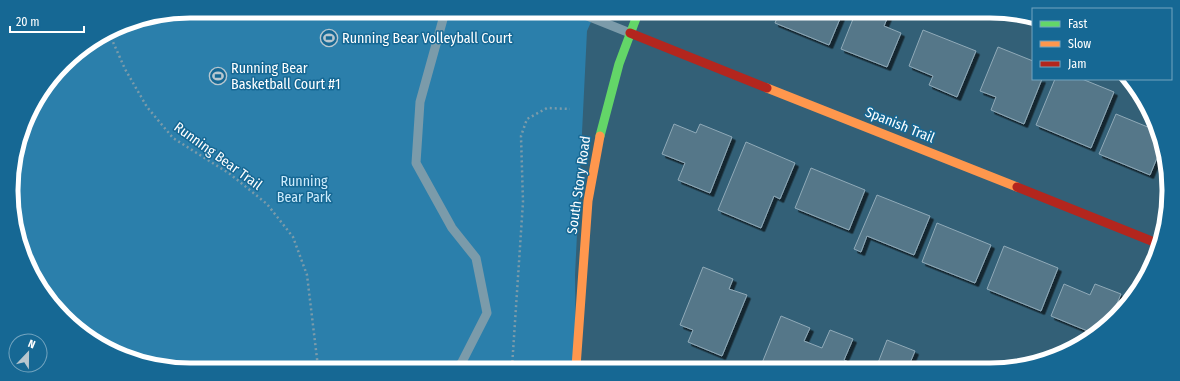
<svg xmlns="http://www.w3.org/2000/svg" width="1180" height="381" font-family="'Fira Sans Condensed',sans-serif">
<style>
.green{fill:#2b7fab}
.building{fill:#547789;stroke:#90aab8;filter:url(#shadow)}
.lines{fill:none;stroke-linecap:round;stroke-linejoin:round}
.path{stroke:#7b9baa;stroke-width:2.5;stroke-dasharray:2 3;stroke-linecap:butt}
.lane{stroke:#7b9baa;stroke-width:9}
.fast{stroke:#63d668;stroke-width:9}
.slow{stroke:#ff974d;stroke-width:9}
.jam{stroke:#b3261e;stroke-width:9}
.labels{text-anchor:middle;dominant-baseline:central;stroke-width:3;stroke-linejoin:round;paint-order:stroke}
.poi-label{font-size:14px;fill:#fff;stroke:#166894;text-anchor:start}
.street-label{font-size:14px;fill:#fff;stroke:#166894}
.park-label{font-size:14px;fill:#ceecfc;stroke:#166894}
.rim{fill:none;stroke:#fff;stroke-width:5}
</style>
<defs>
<filter id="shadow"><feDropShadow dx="3.5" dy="3.5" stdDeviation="0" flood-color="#0009"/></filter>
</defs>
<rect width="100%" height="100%" fill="#336077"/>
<path class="green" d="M191 11 595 13 587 31 575 275 576 367H155L91 340 41 290 17 237 13 167 30 111 72 56 122 25Z"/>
<path class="building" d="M779 13 842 14 829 45 775 23Z
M855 14H889L884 26 901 33 887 67 841 49Z
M923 30 976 51 957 97 929 85 933 76 909 66Z
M998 47 1033 61V79H1042L1024 124 991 110 996 97 980 91Z
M1055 79H1082L1114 92 1091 148 1036 125Z
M1116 114 1155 130 1162 146 1150 175 1099 154Z
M674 124 696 133 700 124 732 137 710 193 678 180 685 163 662 154Z
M746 142 795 163 780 199 774 196 761 228 718 210Z
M811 168 865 190 849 230 795 208Z
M877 195 930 216 914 255 867 236 861 252 854 249Z
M937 223 991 245 975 283 922 262Z
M1004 246 1058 268 1041 311 987 289Z
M703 267 733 279 729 289 747 295 722 356 688 342 693 330 680 325Z
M1064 284 1090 295 1095 284 1121 294 1108 325 1095 334 1051 316Z
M781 316 810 328 804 341 822 348 830 330 853 339 844 360 861 368H760Z
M887 340 915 351 908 368H876Z"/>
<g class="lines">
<path class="path" d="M109 33 125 69 147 107 173 138 230 174 267 204 293 237 307 275 318 367
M512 367 523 202 521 136 527 119 547 108 570 109"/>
<path class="lane" d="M445 12 420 102 416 163 452 228 476 258 487 313 462 362 458 367
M580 13 630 33"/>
<path class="fast" d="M600 136 619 64 638 13"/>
<path class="slow" d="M767 88 1017 187
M576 367 588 201 600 136"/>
<path class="jam" d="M630 33 767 88
M1017 187 1159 244"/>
</g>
<defs>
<symbol id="stadium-ring" viewBox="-11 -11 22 22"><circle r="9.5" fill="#166894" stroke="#b8c7cf" stroke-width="1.5"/><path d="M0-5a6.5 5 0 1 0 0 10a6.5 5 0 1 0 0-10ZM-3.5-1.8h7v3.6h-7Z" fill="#b8c7cf"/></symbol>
</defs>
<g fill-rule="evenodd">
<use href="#stadium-ring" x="319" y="28" width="20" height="20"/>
<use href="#stadium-ring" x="208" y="66" width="20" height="20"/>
</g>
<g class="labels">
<g class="poi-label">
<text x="342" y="38">Running Bear Volleyball Court</text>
<text x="231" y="68">Running Bear<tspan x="231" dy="16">Basketball Court #1</tspan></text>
</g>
<g class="street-label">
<text transform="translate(900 125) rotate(22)">Spanish Trail</text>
<text transform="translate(218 156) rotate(36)">Running Bear Trail</text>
<text transform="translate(579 185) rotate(-82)">South Story Road</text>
</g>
<g class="park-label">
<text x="304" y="181">Running<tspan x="304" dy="16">Bear Park</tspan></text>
</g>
</g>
<path d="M0 0H1180V381H0ZM190 18H990A172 172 0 0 1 1162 190V191A172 172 0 0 1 990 363H190A172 172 0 0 1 18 191V190A172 172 0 0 1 190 18Z" fill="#166894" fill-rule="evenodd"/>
<path class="rim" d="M190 18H990A172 172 0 0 1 1162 190V191A172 172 0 0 1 990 363H190A172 172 0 0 1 18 191V190A172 172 0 0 1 190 18Z"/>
<rect x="1032" y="8" width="140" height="72" fill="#166894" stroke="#73a4bf"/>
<rect x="1040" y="21" width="20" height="6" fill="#63d668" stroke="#73a4bf"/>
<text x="1068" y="28" font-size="12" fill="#ffffff">Fast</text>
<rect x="1040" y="41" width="20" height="6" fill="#ff974d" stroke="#73a4bf"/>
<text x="1068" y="48" font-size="12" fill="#ffffff">Slow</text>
<rect x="1040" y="61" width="20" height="6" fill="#b3261e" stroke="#73a4bf"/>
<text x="1068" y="68" font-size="12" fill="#ffffff">Jam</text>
<g transform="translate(28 353) rotate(22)"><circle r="19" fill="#166894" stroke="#73a4bf"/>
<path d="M0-3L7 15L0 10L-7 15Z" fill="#b8c7cf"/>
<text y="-6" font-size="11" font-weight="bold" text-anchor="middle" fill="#ffffff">N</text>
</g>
<path d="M10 26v6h74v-6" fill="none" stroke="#ffffff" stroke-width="2"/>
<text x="16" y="26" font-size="12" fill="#ffffff" stroke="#166894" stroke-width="3" paint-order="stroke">20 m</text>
</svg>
